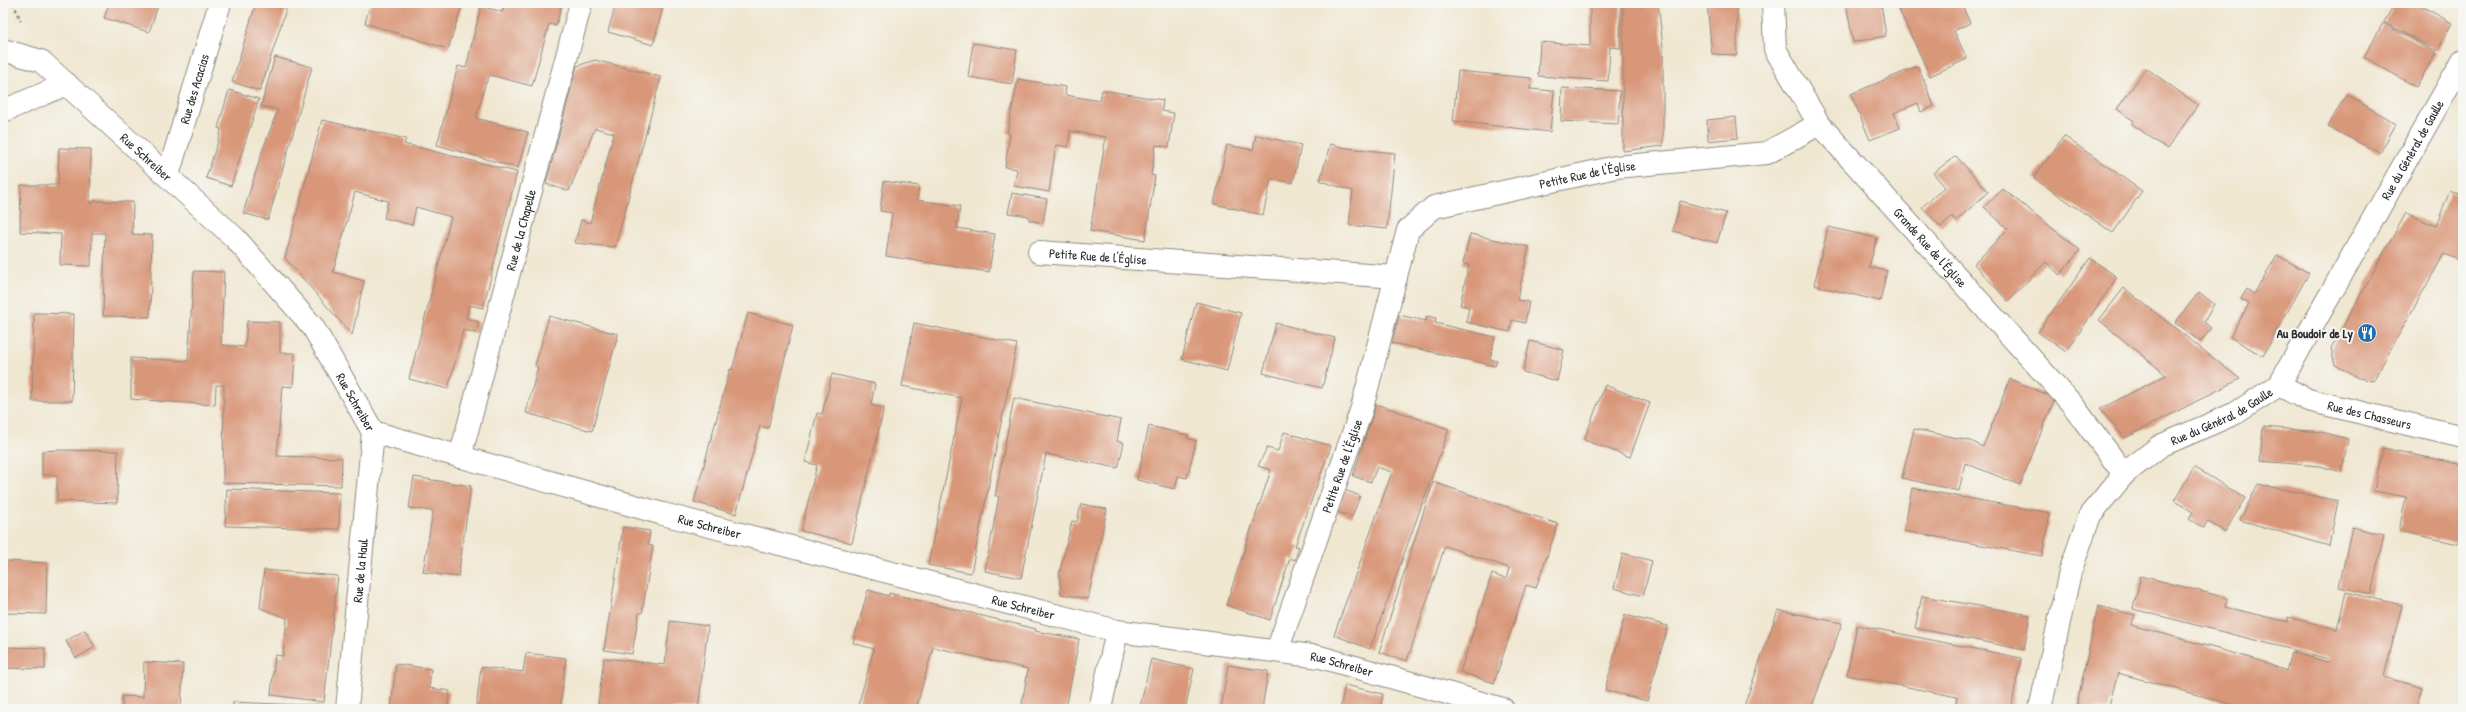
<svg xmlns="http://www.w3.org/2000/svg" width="2466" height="712" font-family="'Patrick Hand',sans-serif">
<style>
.building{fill:#d99779}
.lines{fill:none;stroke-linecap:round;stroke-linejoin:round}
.minor-casing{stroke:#8e897e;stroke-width:24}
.path{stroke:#8e897e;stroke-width:2.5;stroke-dasharray:3 3;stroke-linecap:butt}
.minor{stroke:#fff;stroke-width:22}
.labels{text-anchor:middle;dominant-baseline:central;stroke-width:4;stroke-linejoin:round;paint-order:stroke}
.street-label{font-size:13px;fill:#2b2b2b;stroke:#f6f6f2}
.poi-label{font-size:13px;font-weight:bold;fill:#2b2b2b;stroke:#f6f6f2;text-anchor:end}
</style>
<rect width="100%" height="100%" fill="#f6f6f2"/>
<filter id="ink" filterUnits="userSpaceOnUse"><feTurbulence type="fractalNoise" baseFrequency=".025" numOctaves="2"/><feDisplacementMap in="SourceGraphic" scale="8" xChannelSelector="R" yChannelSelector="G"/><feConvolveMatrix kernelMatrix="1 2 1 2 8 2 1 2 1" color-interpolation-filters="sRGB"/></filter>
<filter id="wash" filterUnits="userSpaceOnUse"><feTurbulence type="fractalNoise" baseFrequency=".012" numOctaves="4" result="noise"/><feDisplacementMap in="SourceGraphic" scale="16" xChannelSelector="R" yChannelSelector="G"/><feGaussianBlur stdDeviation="0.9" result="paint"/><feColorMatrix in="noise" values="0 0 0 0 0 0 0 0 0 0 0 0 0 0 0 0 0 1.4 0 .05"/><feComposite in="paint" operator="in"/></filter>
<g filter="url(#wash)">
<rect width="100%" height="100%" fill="#f0e7d1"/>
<g id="blocks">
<path class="building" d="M109 3H159L149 32 104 18Z
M256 3H288L260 91 232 82Z
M371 3H463L448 49 365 23Z
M505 3H544L561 7 556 26 549 24 532 86 490 75 485 85 476 118 528 132 518 168 437 145 458 66 466 68 481 6 502 12Z
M616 3H664L653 45 608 32Z
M1590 3H1621L1620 48 1610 47 1608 81 1538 76 1540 42 1590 46Z
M1623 3H1658L1663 47V146L1623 151Z
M1707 3H1737V55L1712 54Z
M1846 3H1881L1886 36 1853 42Z
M1896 3H1961L1970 23 1954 31 1967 59 1930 76Z
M2395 3H2416L2452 23 2437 51 2384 22Z
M2383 23 2436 53 2416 87 2364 57Z
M973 43 1017 50 1012 84 968 77Z
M275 57 312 67 268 220 243 213 263 149 278 110 261 106Z
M595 60 661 77 615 247 575 243 581 220 590 223 614 133 595 128 569 191 546 184 577 66Z
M1918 66 1934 106 1921 112 1918 103 1894 113 1900 128 1870 140 1851 94Z
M2146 68 2198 105 2167 149 2132 124 2134 121 2117 109Z
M1458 71 1531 78 1530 89 1554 91 1550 132 1453 121Z
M1018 79 1066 87 1065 95 1100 101 1102 90 1163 100 1162 111 1174 113 1169 147 1156 145 1151 175 1155 176 1145 240 1090 231 1106 137 1070 131 1068 147 1056 145 1049 192 1014 186 1017 169 1005 167 1010 134 1007 133Z
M1562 88 1620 91 1618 124 1561 121Z
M229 90 259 99 231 186 206 178 220 135 221 129 218 128Z
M2346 94 2396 124 2380 153 2328 127Z
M1736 117 1738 138 1708 141 1707 120Z
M322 120 406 139 404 144 517 172 483 308 469 305 466 318 479 322 476 333 463 330 448 389 409 379 451 217 416 207 412 225 384 218 388 201 355 192 333 272 364 281 352 335 285 258Z
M1256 135 1301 145 1293 183 1271 179 1263 215 1214 204 1227 145 1253 150Z
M2064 136 2142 191 2113 233 2034 178Z
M1330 144 1347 148 1395 153 1387 229 1349 225 1353 191 1320 181Z
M59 148 91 149 90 203H93V201L133 202 132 234 152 235 150 317 103 316 105 233H92L91 266 60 265 61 234 20 232 21 185H58Z
M1956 156 1988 192 1956 221 1952 216 1941 227 1922 207 1945 187 1933 173Z
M884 181 919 186 917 200 960 206 957 228 995 234 989 272 886 256 892 213 880 211Z
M2003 189 2080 250 2060 275 2046 262 2008 301 1974 264 2008 229 1984 207Z
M2450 191 2463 197V261L2444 254 2373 381 2359 378 2335 365 2331 348 2406 213 2436 226Z
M1012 193 1047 199 1043 223 1029 220V216L1008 213Z
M1680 201 1726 213 1717 243 1673 231Z
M1828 227 1877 238 1869 267 1887 271 1880 301 1814 285Z
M1470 234 1529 247 1517 300 1529 302 1525 323 1512 320 1510 332 1466 322 1469 307 1460 305 1469 265 1463 264Z
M2277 255 2309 273 2263 356 2230 337 2249 304 2241 299 2247 289 2254 294Z
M2090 258 2117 277 2066 352 2038 332Z
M194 271 224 272 221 345 245 347 247 321 280 322V353H295L293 387 282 386 277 456 342 458 341 486 223 483 224 385H216L215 405 131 399V358L188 361Z
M2124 288 2240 379 2125 438 2100 409 2166 375 2099 320Z
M2199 292 2214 304 2204 322 2211 328 2201 342 2175 323Z
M1196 302 1241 313 1227 371 1182 359Z
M34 313 74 314 72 401H32Z
M748 313 793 325 768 428 760 426 736 514 694 502 730 369 732 370Z
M1399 315 1426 321 1427 316 1436 318 1435 323 1495 337 1490 359 1497 361 1495 366 1392 343Z
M549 316 618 334 592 431 526 413 538 367 535 366Z
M914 323 1017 344 971 573 928 565 962 398 902 386Z
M1276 323 1335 338 1322 388 1263 373Z
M1530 341 1564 350 1557 381 1523 372Z
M832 374 875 384 871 405 884 408 852 543 801 531 817 465 805 462 817 413 822 414Z
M2010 379 2055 398 2020 485 1965 463 1959 491 1902 478 1914 429 1971 441 1983 447Z
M1605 385 1650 403 1630 457 1584 440Z
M1014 398 1121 420 1117 441 1124 443 1118 468 1046 454 1021 578 985 571 999 496H995Z
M1376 404 1449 429 1370 649 1334 635 1392 472 1377 467 1371 482 1353 476Z
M1149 426 1188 435 1187 438 1196 441 1187 478 1178 476 1175 489 1137 480Z
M2263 427 2322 432 2348 439 2342 472 2319 466 2260 461Z
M1284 432 1331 446 1295 546 1299 547 1295 560 1290 558 1270 620 1226 605 1271 470 1258 466 1267 448 1278 451Z
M2383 448 2463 465V545L2399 531 2406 497 2374 491Z
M58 450 118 451 117 503 57 501V475H42V451Z
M2194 467 2245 498 2225 532 2207 521 2204 528 2189 518 2193 512 2174 501Z
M414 477 471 486 458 577 423 572 433 511 409 508Z
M1433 482 1558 524 1536 588 1526 585 1494 683 1460 672 1492 574 1506 579 1509 568 1445 546 1407 661 1379 652Z
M2258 484 2338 501 2329 546 2240 520Z
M1912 488 2050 513 2042 556 1904 531Z
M227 489 340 493 339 529 225 526Z
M1345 490 1360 496 1352 517 1337 512Z
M1081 504 1107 509 1088 599 1061 594 1059 575 1072 521 1077 522Z
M623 527 650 531 648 545 653 546 642 613H639L632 654 604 650Z
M2352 527 2384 535 2371 594 2339 587Z
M1623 553 1652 561 1643 596 1614 588Z
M6 561 47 563 46 614 4 613Z
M264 570 338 576 324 702 271 695 275 655 283 656 287 618 260 608Z
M2141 576 2227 598 2225 607 2288 622V617L2337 629 2346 592 2402 605 2384 677 2422 688 2416 709H2249L2118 673 2108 709H2076L2098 606 2135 615 2131 625 2258 660 2286 671 2291 652 2328 662 2329 659 2133 609Z
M868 590 889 596V593L1036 629 1035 631 1079 639 1066 709H1021L1028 669 933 647 916 709H857L874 649 853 643Z
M1922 596 2030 615 2024 650 1915 628Z
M1778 610 1842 623 1811 709H1743Z
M1625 615 1668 626 1647 701 1605 690Z
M670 621 708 626 698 709H637L598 704 604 658 665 665Z
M1857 625 2021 658 2011 709H1955L1957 697 1847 675Z
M85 630 95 647 76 658 66 641Z
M4 647 45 648V669L3 668Z
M526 653 566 658 560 709H476L481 667 523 672Z
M1151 659 1194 669 1185 709H1127L1128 704 1140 707Z
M144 662 183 664 181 709H122V696L143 697Z
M396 664 431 669 429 688 450 691 447 709H391Z
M1228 665 1268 671 1262 709H1221Z
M1345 685 1383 694 1380 709H1340Z
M233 702 254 703 324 706V709H233Z"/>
</g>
</g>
<g filter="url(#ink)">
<use href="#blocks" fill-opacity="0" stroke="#8e897e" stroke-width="1"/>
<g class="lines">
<defs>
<g id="minor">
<path id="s1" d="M1773 3 1775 49 1819 124 2072 404 2124 474"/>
<path id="s2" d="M3 50 41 61 235 238 313 327 373 432 663 514 1117 631 1320 657 1503 709"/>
<path d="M3 111 67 84"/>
<path id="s3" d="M168 175 220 3"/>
<path id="s4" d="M1039 252 1396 277"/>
<path id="s5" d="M2279 385 2308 400 2463 437"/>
<path id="s6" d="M460 457 581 3"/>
<path id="s7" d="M1277 651 1362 408 1408 230 1434 207 1616 167 1767 153 1819 124"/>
<path id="s8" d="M347 709 373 432"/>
<path d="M1100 709 1117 631"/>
<path id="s9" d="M2040 709 2070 572 2090 515 2124 474 2160 446 2236 413 2279 385 2463 60"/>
</g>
</defs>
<use href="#minor" class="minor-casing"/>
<path class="path" d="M13 3 21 21"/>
<use href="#minor" class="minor"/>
</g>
</g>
<defs>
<symbol id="restaurant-disc" viewBox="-11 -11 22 22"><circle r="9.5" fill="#1f6fb2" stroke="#f6f6f2"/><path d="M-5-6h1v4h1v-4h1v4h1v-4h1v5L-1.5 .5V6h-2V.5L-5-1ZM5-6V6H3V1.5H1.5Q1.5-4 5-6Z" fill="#fff"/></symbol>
</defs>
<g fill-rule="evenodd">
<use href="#restaurant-disc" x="2356" y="322" width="22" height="22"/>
</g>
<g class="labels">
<g class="street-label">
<text stroke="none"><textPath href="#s3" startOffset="90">Rue des Acacias</textPath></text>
<text stroke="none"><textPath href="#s9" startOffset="704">Rue du Général de Gaulle</textPath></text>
<text stroke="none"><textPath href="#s2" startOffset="182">Rue Schreiber</textPath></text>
<text stroke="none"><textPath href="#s7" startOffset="633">Petite Rue de l'Église</textPath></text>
<text stroke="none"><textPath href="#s6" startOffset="235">Rue de la Chapelle</textPath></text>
<text stroke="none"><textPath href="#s1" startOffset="299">Grande Rue de l'Église</textPath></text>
<text stroke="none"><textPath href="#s4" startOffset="59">Petite Rue de l'Église</textPath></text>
<text stroke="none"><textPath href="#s2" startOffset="507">Rue Schreiber</textPath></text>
<text stroke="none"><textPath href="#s9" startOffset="368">Rue du Général de Gaulle</textPath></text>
<text stroke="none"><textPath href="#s5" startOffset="96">Rue des Chasseurs</textPath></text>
<text stroke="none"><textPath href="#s7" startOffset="196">Petite Rue de l'Église</textPath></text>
<text stroke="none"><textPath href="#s2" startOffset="891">Rue Schreiber</textPath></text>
<text stroke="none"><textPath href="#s8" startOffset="139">Rue de la Haul</textPath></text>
<text stroke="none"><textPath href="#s2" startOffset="1215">Rue Schreiber</textPath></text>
<text stroke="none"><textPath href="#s2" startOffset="1539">Rue Schreiber</textPath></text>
</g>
<g class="poi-label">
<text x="2353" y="333">Au Boudoir de Ly</text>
</g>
</g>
<rect width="2466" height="712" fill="none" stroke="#f6f6f2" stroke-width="16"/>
</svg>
